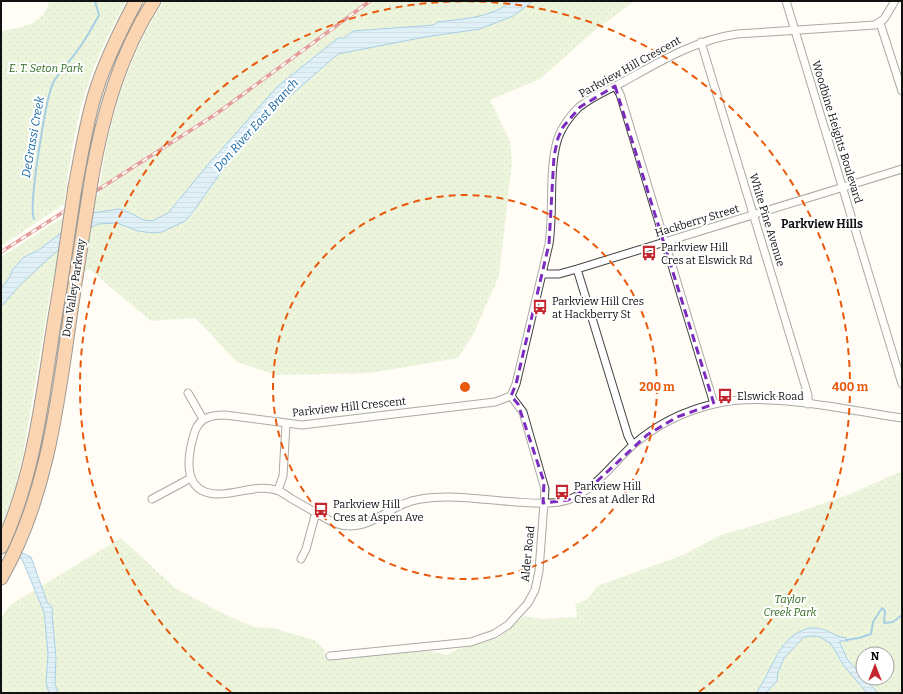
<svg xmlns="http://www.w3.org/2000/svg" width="903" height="694" font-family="Bitter,serif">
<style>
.park{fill:url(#park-dots);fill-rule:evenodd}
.water{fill:url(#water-rules);stroke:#3f96cf}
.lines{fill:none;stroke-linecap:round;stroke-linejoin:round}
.stream{stroke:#3f96cf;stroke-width:2}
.minor-casing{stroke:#444;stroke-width:9}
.motorway-casing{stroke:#222;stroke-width:15}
.minor{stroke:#fff;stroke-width:7}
.motorway{stroke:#f5a25d;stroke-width:13}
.rail-casing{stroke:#c4262e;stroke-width:3.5}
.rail{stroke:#fff;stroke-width:2;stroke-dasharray:6;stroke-linecap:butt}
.motorway-bridge-casing{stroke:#222;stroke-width:15;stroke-linecap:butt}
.motorway-bridge{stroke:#f5a25d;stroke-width:13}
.marked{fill:none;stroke:#7b2cbf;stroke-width:3;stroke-dasharray:8 5;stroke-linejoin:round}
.ring{fill:none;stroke:#e8590c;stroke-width:2;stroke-dasharray:7 5}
.labels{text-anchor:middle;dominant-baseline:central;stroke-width:4;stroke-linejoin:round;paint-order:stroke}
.street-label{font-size:11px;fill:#111;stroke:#fff}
.park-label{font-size:11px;font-style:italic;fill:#2f6b1f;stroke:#fff}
.poi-label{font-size:11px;fill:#111;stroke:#fff;text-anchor:start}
.water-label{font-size:12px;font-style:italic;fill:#1768a6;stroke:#fff}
.neighbourhood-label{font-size:12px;font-weight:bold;fill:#111;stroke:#fff}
.centre{fill:#e8590c;stroke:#fff;stroke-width:2}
.ring-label{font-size:12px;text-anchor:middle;font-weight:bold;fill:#e8590c;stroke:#fff;stroke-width:4;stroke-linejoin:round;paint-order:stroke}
</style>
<defs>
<pattern id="park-dots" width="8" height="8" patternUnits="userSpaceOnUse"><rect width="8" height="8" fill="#d5ebbd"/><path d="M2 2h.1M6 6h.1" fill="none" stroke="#b6c8a1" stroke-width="1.8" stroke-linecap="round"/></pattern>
<pattern id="water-rules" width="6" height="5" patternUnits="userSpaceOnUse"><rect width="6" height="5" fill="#b9e0f7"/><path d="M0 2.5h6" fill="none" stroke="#9ebfd3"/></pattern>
</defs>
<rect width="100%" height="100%" fill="#fffdf5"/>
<path class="park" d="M49 1H126C113 26 99 52 90 79 75 118 70 163 64 204L1 246V31C21 28 45 24 49 1Z
M164 1H635L595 30 540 79 490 100 510 141 512 163 499 276 473 335 458 358 371 373 276 375 237 362 195 318 151 321 89 269 51 288 24 450 14 492 1 528V257L99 194C107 124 126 60 164 1Z
M902 471V693H1V618L10 605 121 538 175 588 224 614 254 627 273 628 314 640 325 650 326 659 430 651 447 655 458 649 480 644 497 638 509 630 524 616 542 619 577 617 575 604 588 599 597 586 683 555 721 535 796 513 850 494ZM863 654H887V678H863Z"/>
<path class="water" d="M512 1H533L513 16 480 29 425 37 338 54 283 102 257 128 245 145 233 155 193 212 185 221 162 232 152 233 138 231 117 223 98 224 91 227 73 238 49 258 19 286 1 307V288L9 278 13 269 24 257 37 251 77 221 92 213 119 209 124 210 144 220 152 221 168 213 211 161 278 86 338 38H344L353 31 434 25 437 22C462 19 491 18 512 1Z
M1 543 31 557 47 602 53 609 52 613 56 658 55 683 58 693H49L48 690 46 682 48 654 44 612 22 559 1 551Z
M810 628C828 627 831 636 846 638L848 641H840V643L847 659 878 693H867L844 666 831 644 820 637 813 636 804 637 784 658 778 672 777 681 766 693H756C773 670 778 635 810 628Z"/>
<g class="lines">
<path class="stream" d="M34 219C28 207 46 98 53 83 60 70 72 59 80 47 87 37 93 26 99 15L95 1
M846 640 859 638 871 634 873 622 882 608 885 611 884 623 893 622 902 615"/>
<defs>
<path id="minor" d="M786 1 902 384
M895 1 884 19 875 25 737 34C695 40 659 62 623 82 608 90 591 97 578 108 569 117 562 127 558 138 548 169 554 211 549 244L516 384 511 396 495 402 302 425 225 415C212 415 200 417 195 431 188 453 180 492 216 494 236 495 256 484 276 490 281 491 287 496 292 499 306 507 320 515 334 523 369 536 388 503 421 499 452 494 485 500 516 502 533 503 552 505 568 500 595 490 612 464 633 445 656 425 684 411 714 404 769 391 846 410 902 418
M880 23 902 91
M701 42 808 395V404
M615 86 620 94 714 404
M577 269 628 436 633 445
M543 274H559L577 269 902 169
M188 393 203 419
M278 490 283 476 286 424
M152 499 191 478
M301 559 306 549 316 512
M330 656 471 642 494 634 508 625 528 603 535 590 539 571 545 489 523 412 511 396"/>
<path id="motorway" d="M92 176C103 114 120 54 154 1
M75 187C81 156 86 124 95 94 105 61 120 31 136 1
M1 547C39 466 44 375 60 288
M1 578C53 487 60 378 76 277"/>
</defs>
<use href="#minor" class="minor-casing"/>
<use href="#motorway" class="motorway-casing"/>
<use href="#minor" class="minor"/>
<use href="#motorway" class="motorway"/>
<defs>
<path id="rail" d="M1 252 216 114 370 1"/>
</defs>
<use href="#rail" class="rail-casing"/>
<use href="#rail" class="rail"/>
<defs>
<path id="motorway-bridge" d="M76 277 92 176
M60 288 75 187"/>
</defs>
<use href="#motorway-bridge" class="motorway-bridge-casing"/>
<use href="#motorway-bridge" class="motorway-bridge"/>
</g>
<path d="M0 0H903V694H0ZM615 86 714 404 677 417 647 435 594 484 568 500 543 503 544 482 518 404 511 396 516 384 549 244 554 156 558 138 563 127 580 107Z" fill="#fffdf5" fill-opacity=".55" fill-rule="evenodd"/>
<path class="marked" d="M615 86 714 404 677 417 647 435 594 484 568 500 543 503 544 482 518 404 511 396 516 384 549 244 554 156 558 138 563 127 580 107Z"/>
<g class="ring">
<circle cx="465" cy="387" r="192"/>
<path d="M231 692A385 385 0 1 1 699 692"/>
</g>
<defs>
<symbol id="bus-bare" viewBox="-9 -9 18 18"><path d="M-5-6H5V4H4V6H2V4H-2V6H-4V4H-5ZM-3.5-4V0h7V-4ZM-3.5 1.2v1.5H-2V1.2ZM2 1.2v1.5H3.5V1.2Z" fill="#c4262e" stroke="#fff" stroke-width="2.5" paint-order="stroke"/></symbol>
</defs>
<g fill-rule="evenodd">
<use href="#bus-bare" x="638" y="242" width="22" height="22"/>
<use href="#bus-bare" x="529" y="296" width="22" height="22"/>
<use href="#bus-bare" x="714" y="385" width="22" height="22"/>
<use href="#bus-bare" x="551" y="481" width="22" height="22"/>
<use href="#bus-bare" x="310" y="499" width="22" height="22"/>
</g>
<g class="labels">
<g class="street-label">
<text transform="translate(630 67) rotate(-29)">Parkview Hill Crescent</text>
<text transform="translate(837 132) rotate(73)">Woodbine Heights Boulevard</text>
<text transform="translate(767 220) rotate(73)">White Pine Avenue</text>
<text transform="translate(697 221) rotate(-17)">Hackberry Street</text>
<text transform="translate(74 288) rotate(-81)">Don Valley Parkway</text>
<text transform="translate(349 407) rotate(-6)">Parkview Hill Crescent</text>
<text transform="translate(528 554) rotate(-84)">Alder Road</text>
</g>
<g class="park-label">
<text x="46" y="68">E. T. Seton Park</text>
<text x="790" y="599">Taylor<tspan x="790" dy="13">Creek Park</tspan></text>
</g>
<g class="poi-label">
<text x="661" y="247">Parkview Hill<tspan x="661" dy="13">Cres at Elswick Rd</tspan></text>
<text x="552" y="301">Parkview Hill Cres<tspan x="552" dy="13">at Hackberry St</tspan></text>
<text x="737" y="396">Elswick Road</text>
<text x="574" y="486">Parkview Hill<tspan x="574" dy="13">Cres at Adler Rd</tspan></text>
<text x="333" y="504">Parkview Hill<tspan x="333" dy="13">Cres at Aspen Ave</tspan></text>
</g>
<g class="water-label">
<text transform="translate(256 125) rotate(-48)">Don River East Branch</text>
<text transform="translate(33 137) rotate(-80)">DeGrassi Creek</text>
</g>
<g class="neighbourhood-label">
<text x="822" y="224">Parkview Hills</text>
</g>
</g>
<circle cx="465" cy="387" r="6" class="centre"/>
<g class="ring-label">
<text x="657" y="391">200 m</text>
<text x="850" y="391">400 m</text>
</g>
<rect width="903" height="694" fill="none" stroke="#111111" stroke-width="4"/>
<g transform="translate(875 666)"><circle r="19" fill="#ffffff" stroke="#a0a0a0"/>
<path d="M0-3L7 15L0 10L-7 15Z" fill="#c4262e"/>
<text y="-6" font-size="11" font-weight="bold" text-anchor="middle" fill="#111111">N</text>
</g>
</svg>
